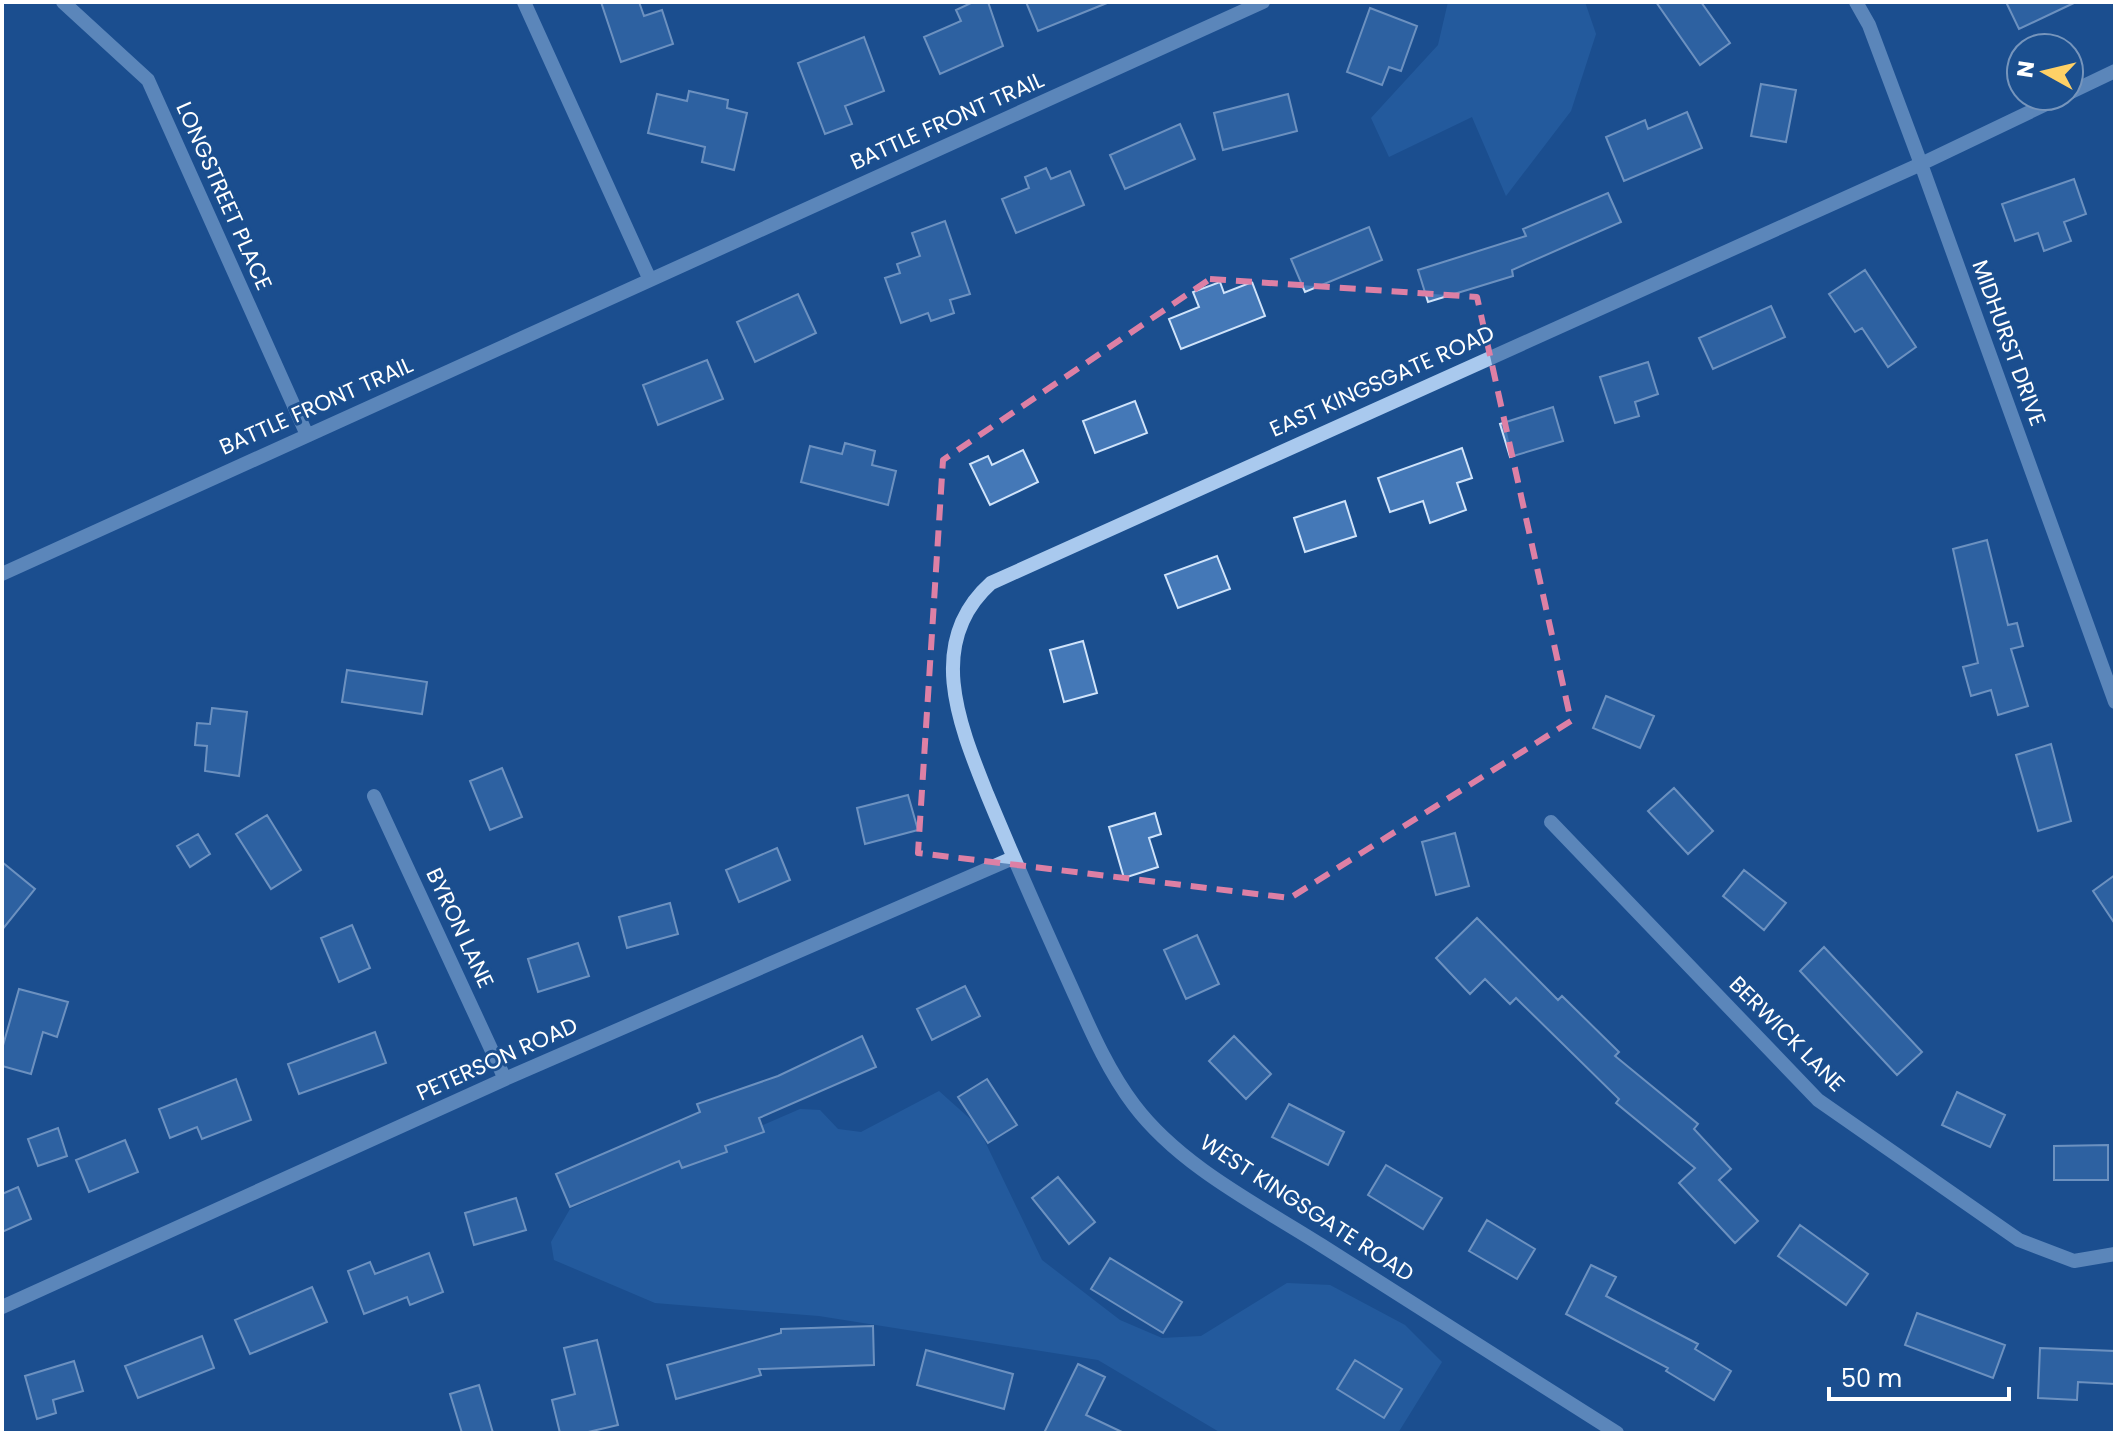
<svg xmlns="http://www.w3.org/2000/svg" width="2117" height="1435" font-family="Poppins,sans-serif">
<style>
.green{fill:#2e69ad}
.building{fill:#4478b7;stroke:#cfe3fa;stroke-width:2}
.lines{fill:none;stroke-linecap:round;stroke-linejoin:round}
.minor{stroke:#a9c9ee;stroke-width:14}
.marked{fill:none;stroke:#dd80a5;stroke-width:6;stroke-dasharray:16 10;stroke-linejoin:round}
.labels{text-anchor:middle;dominant-baseline:central;stroke-width:6;stroke-linejoin:round;paint-order:stroke}
.street-label{font-size:22px;fill:#fff;stroke:#1b4f8f}
</style>
<rect width="100%" height="100%" fill="#1b4f8f"/>
<path class="green" d="M1448 2H1585L1596 34 1571 111 1506 196 1472 117 1389 157 1371 118 1438 45Z
M939 1091 977 1125 1042 1260 1120 1320 1162 1338 1201 1336 1287 1283 1330 1285 1405 1325 1442 1362 1398 1433H1221L1098 1360 819 1316 655 1303 554 1260 551 1242 570 1209 800 1109 820 1110 838 1129 861 1132Z"/>
<path class="building" d="M601 2H639L644 16 662 10 673 44 621 62Z
M973 2H988L1003 46 940 74 924 37 961 21 956 10Z
M1026 2H1107V3L1038 31Z
M1656 2H1701L1730 43 1700 65Z
M2006 2H2076L2019 29Z
M1370 8 1417 26 1401 71 1389 67 1382 85 1347 72Z
M864 37 884 91 845 106 852 124 825 134 798 63Z
M1761 84 1796 90 1786 142 1751 136Z
M689 91 728 100 727 108 747 113 734 170 702 162 705 147 648 133 657 94 687 101Z
M1288 94 1297 131 1223 150 1214 113Z
M1687 112 1702 148 1624 181 1606 137 1645 120 1648 129Z
M1180 124 1195 159 1125 189 1110 155Z
M1046 168 1051 179 1070 171 1084 205 1016 233 1002 199 1029 188 1025 177Z
M2074 179 2086 214 2064 222 2071 241 2044 251 2038 233 2015 241 2002 204Z
M1608 193 1621 222 1512 270 1513 276 1428 302 1418 270 1526 236 1523 229Z
M945 221 970 294 950 300 954 313 931 321 928 313 901 323 885 278 900 273 897 264 920 256 912 233Z
M1369 227 1382 260 1305 292 1291 259Z
M1865 270 1916 347 1888 367 1862 328 1855 332 1829 294Z
M1220 282 1224 293 1252 282 1265 316 1181 349 1169 319 1199 307 1193 292Z
M798 294 816 333 755 362 737 322Z
M1771 306 1785 337 1713 369 1699 338Z
M707 360 723 399 658 425 643 385Z
M1648 362 1658 394 1635 402 1639 416 1615 423 1600 377Z
M1135 401 1147 433 1095 453 1083 421Z
M1553 407 1563 441 1510 457 1500 424Z
M845 443 875 451 872 465 896 471 888 505 801 482 810 446 842 454Z
M1462 448 1472 478 1457 483 1466 510 1430 523 1423 501 1390 512 1378 478Z
M1023 450 1038 482 990 505 970 464 988 456 992 465Z
M1345 501 1356 536 1305 552 1294 518Z
M1987 540 2008 625 2017 623 2023 646 2011 649 2028 706 1998 715 1991 690 1971 696 1963 667 1978 663 1953 549Z
M1217 556 1230 589 1178 608 1165 575Z
M1083 641 1097 693 1064 702 1050 650Z
M347 670 427 682 422 714 342 702Z
M1606 696 1654 716 1640 748 1593 728Z
M212 708 247 712 239 776 205 771 207 746 195 745 197 723 210 724Z
M2051 744 2071 821 2038 831 2016 755Z
M502 768 522 817 490 830 470 781Z
M1674 788 1713 831 1688 854 1648 811Z
M908 795 918 830 865 844 857 808Z
M1155 813 1161 834 1149 838 1158 867 1124 878 1109 827Z
M267 815 301 870 271 889 236 834Z
M1455 833 1469 886 1436 895 1422 842Z
M198 834 210 854 190 867 177 846Z
M777 848 790 880 739 902 726 870Z
M2 862 35 889 2 930Z
M1744 870 1786 903 1764 930 1723 896Z
M2115 875V924L2093 891Z
M670 903 678 934 627 948 619 917Z
M1477 918 1558 1000 1562 996 1619 1052 1615 1056 1698 1124 1694 1129 1731 1169 1719 1180 1758 1221 1735 1243 1679 1183 1695 1168 1616 1103 1619 1099 1516 998 1510 1004 1485 979 1470 994 1436 958Z
M352 925 370 968 339 982 321 938Z
M1197 935 1219 984 1186 999 1164 950Z
M578 943 589 976 538 992 528 959Z
M1824 947 1922 1052 1897 1075 1800 971Z
M965 986 980 1016 932 1040 917 1009Z
M19 989 68 1002 57 1037 43 1032 31 1074 2 1066V1049Z
M375 1032 386 1063 299 1094 288 1064Z
M862 1036 876 1067 759 1118 764 1132 725 1146 727 1152 682 1168 679 1161 570 1207 556 1174 700 1112 697 1104 778 1076Z
M1234 1036 1271 1074 1246 1099 1209 1061Z
M236 1079 251 1120 202 1139 197 1127 170 1138 159 1109Z
M987 1079 1017 1125 988 1143 958 1097Z
M1957 1092 2005 1115 1990 1147 1942 1125Z
M1289 1104 1344 1132 1328 1165 1272 1137Z
M58 1128 67 1156 38 1166 28 1139Z
M125 1140 138 1172 89 1192 76 1160Z
M2108 1145V1180H2054V1146Z
M1386 1165 1442 1198 1423 1229 1368 1195Z
M1058 1177 1095 1222 1069 1244 1032 1198Z
M18 1187 31 1219 2 1232V1194Z
M516 1198 526 1230 474 1245 465 1213Z
M1487 1220 1535 1249 1517 1279 1469 1251Z
M1800 1225 1868 1274 1846 1305 1778 1256Z
M429 1253 443 1292 410 1305 407 1297 364 1314 348 1271 370 1262 375 1274Z
M1110 1258 1182 1302 1163 1333 1091 1289Z
M1591 1265 1616 1277 1606 1296 1698 1344 1695 1349 1731 1371 1714 1400 1666 1371 1668 1368 1566 1314Z
M312 1287 327 1322 250 1354 235 1320Z
M1917 1313 2005 1345 1993 1378 1905 1345Z
M873 1326 874 1365 759 1369 761 1375 676 1399 667 1365 781 1333V1329Z
M202 1336 214 1368 138 1398 125 1366Z
M597 1340 618 1425 584 1433H560L552 1400 575 1394 564 1348Z
M2040 1348 2115 1351V1384L2078 1382 2077 1400 2038 1398Z
M926 1350 1013 1374 1004 1409 917 1385Z
M1355 1360 1402 1389 1384 1418 1337 1389Z
M74 1361 83 1391 53 1400 56 1413 37 1419 25 1376Z
M1078 1364 1105 1377 1086 1415 1124 1433H1044Z
M479 1385 493 1433H462L450 1394Z"/>
<g class="lines">
<path class="minor" d="M63 2 148 80 307 435
M524 2 650 280
M1856 2 1869 25 1921 164 2115 702
M2069 93 2115 71
M2 574 1263 2
M374 796 505 1079
M1551 822 1818 1100 2019 1240 2074 1261 2115 1254
M2 1307 505 1079 1013 858
M1617 1433C1519 1370 1420 1308 1321 1245 1258 1205 1180 1166 1134 1105 1106 1068 1088 1024 1069 982 1041 920 1013 857 987 794 959 724 925 642 991 583L1921 164 2063 96"/>
</g>
<path d="M0 0H2117V1435H0ZM1210 279 1477 297 1571 721 1290 898 918 853 943 460Z" fill="#1b4f8f" fill-opacity=".55" fill-rule="evenodd"/>
<path class="marked" d="M1210 279 1477 297 1571 721 1290 898 918 853 943 460Z"/>
<g class="labels">
<g class="street-label">
<text transform="translate(947 121) rotate(-24)">BATTLE FRONT TRAIL</text>
<text transform="translate(224 196) rotate(66)">LONGSTREET PLACE</text>
<text transform="translate(2009 343) rotate(70)">MIDHURST DRIVE</text>
<text transform="translate(1382 381) rotate(-24)">EAST KINGSGATE ROAD</text>
<text transform="translate(316 406) rotate(-24)">BATTLE FRONT TRAIL</text>
<text transform="translate(460 928) rotate(65)">BYRON LANE</text>
<text transform="translate(1787 1034) rotate(45)">BERWICK LANE</text>
<text transform="translate(497 1059) rotate(-24)">PETERSON ROAD</text>
<text transform="translate(1307 1208) rotate(33)">WEST KINGSGATE ROAD</text>
</g>
</g>
<rect width="2117" height="1435" fill="none" stroke="#ffffff" stroke-width="8"/>
<g transform="translate(2045 72) rotate(278)"><circle r="38" fill="#1b4f8f" stroke="#7695bc" stroke-width="2"/>
<path d="M0-6L14 30L0 20L-14 30Z" fill="#ffd166"/>
<text y="-12" font-size="22" font-weight="bold" text-anchor="middle" fill="#ffffff">N</text>
</g>
<path d="M1829 1387v12h180v-12" fill="none" stroke="#ffffff" stroke-width="4"/>
<text x="1841" y="1387" font-size="24" fill="#ffffff" stroke="#1b4f8f" stroke-width="6" paint-order="stroke">50 m</text>
</svg>
